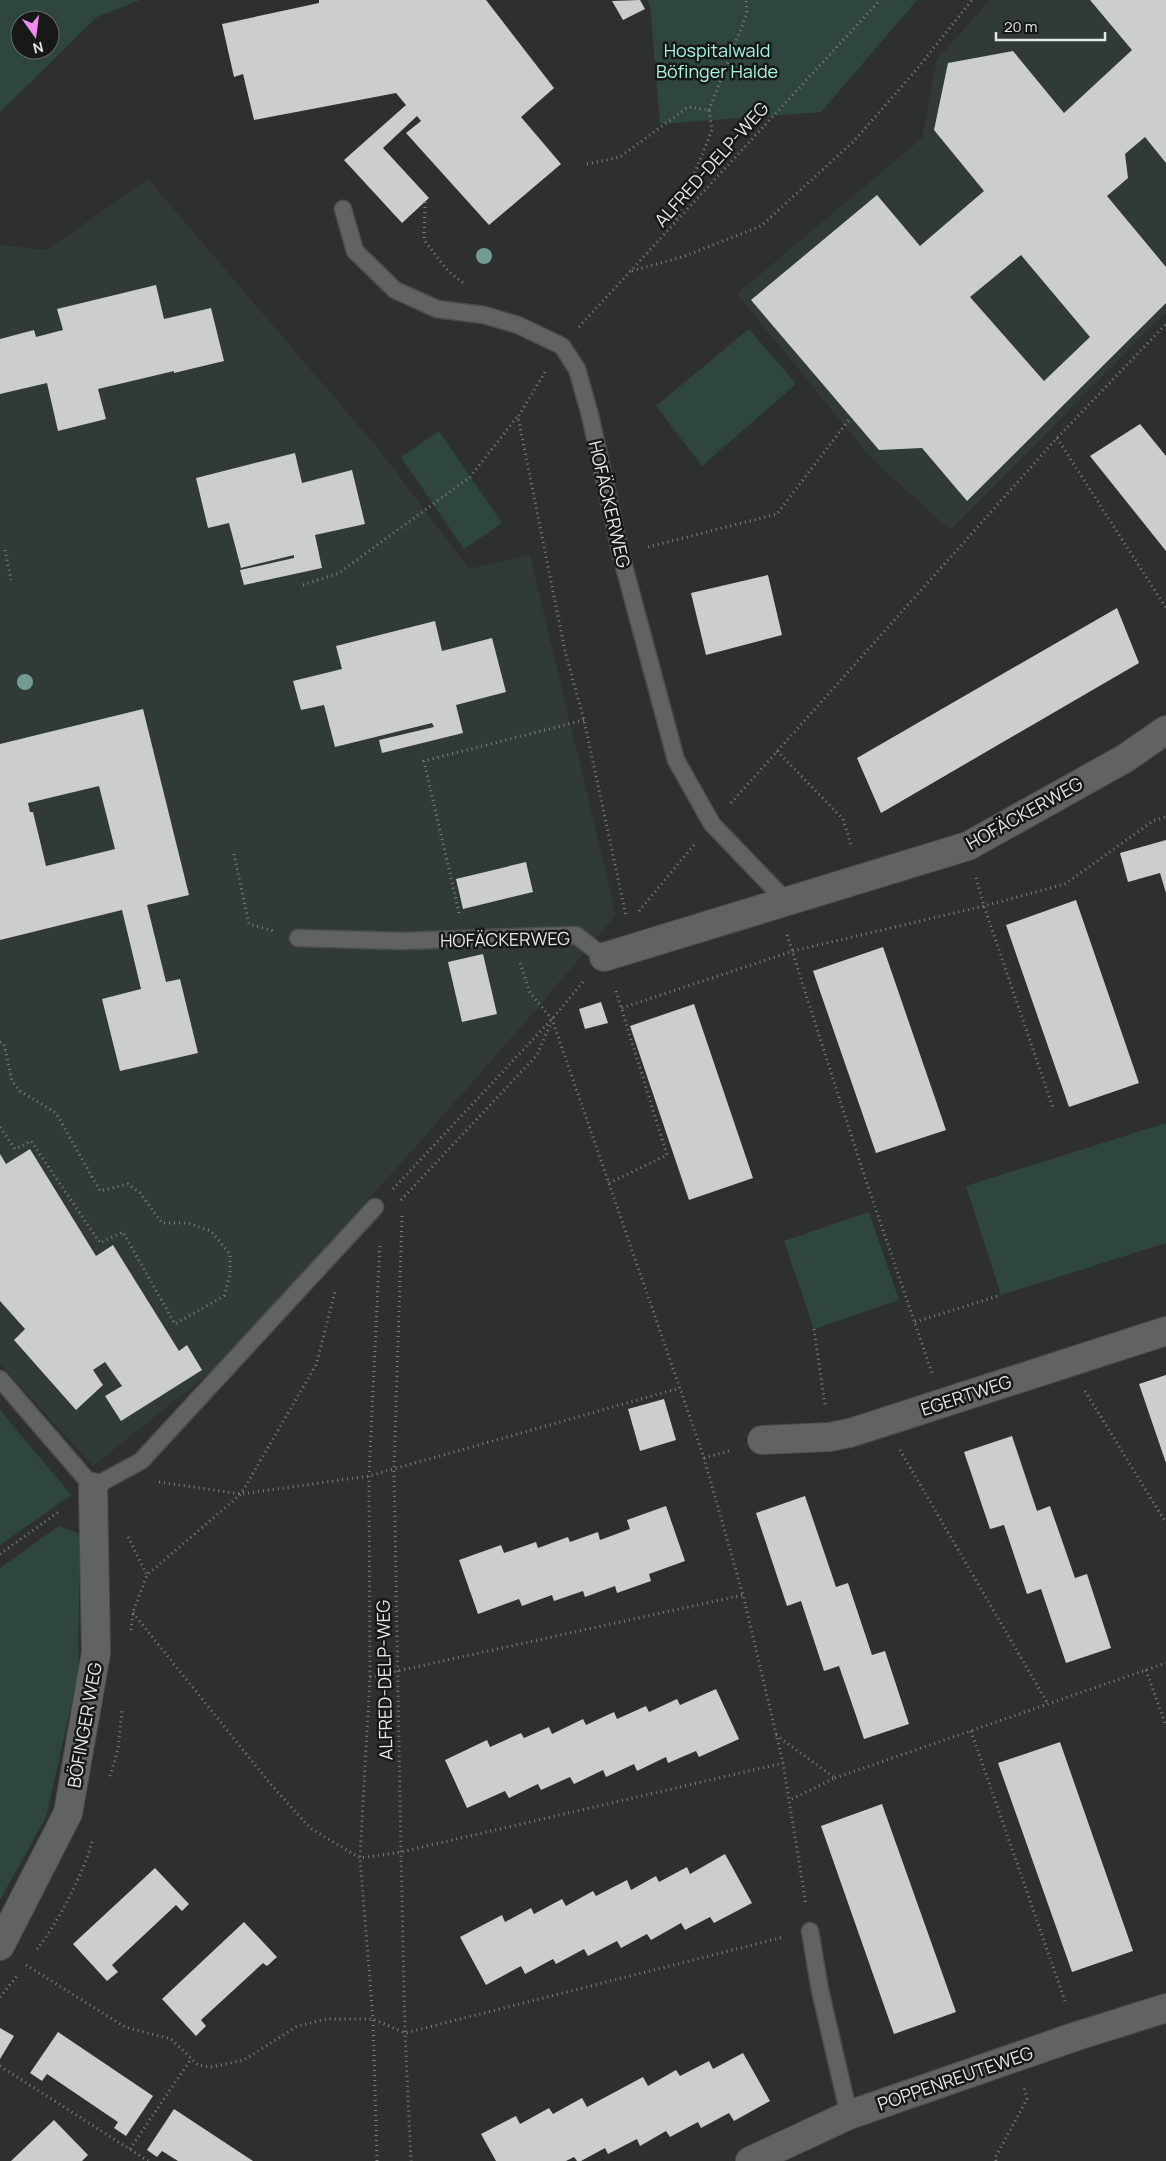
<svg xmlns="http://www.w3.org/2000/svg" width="1166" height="2161" font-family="Manrope,sans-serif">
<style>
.built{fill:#303a38}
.green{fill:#2f4640;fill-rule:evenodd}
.building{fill:#cbcecd;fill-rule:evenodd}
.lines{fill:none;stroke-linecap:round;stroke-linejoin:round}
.lane-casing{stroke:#4c4e4e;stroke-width:19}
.street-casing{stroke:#4c4e4e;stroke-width:30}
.path{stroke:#7f8181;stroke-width:3;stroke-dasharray:1 4;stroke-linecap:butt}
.lane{stroke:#606362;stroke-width:16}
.street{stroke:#606362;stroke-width:28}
.tree{fill:#729c92}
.labels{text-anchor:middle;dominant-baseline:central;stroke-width:5;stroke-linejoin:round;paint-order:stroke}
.park-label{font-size:18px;fill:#a9f5e2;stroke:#171818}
.street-label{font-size:18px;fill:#e6e8e7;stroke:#171818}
</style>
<rect width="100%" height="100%" fill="#2e3030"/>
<path class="built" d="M990 0H1166V313L950 530 871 458 737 294 922 138 937 59Z
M148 179 381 452 469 569 530 555 616 915 528 1019 378 1189 213 1370 93 1466 0 1364V245L47 250Z"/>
<path class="green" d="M0 0H140L97 17 0 112ZM20 20H50V50H20Z
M647 0H917L821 112 660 124 650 5Z
M749 329 796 384 702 466 656 406Z
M439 431 502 523 464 549 401 457Z
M1166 1123V1243L1001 1295 966 1186Z
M869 1212 899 1300 814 1329 784 1241Z
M0 1410 71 1495 0 1545Z
M59 1526 80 1534 78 1675 46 1817 0 1900V1568Z"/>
<path class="building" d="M319 0H486L554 88 521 117 561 164 489 225 406 133 421 121 417 116 383 148 429 198 402 223 344 160 406 105 396 93 254 120 243 74 234 77 222 24 319 3Z
M640 0 645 9 623 20 612 1Z
M1090 0H1166V163L1145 137 1125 154 1128 178 1107 196 1166 267V303L967 501 922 448 879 450 751 300 877 195 920 246 984 191 934 130 948 63 1013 51 1064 113 1132 50ZM1021 255 1090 337 1044 381 970 297Z
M156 285 164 319 211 308 224 361 174 373V371L98 389 106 419 58 431 47 383 0 394V339L34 330 36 337 63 330 57 309Z
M1140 424 1166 456V551L1090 456Z
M295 453 302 483 352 470 365 524 315 535 322 568 244 585 240 570 294 558V555L241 568 229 523 208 528 196 478Z
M768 575 782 635 706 655 691 593Z
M1117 608 1139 663 881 813 857 758Z
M435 621 442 651 492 638 506 692 456 705 463 733 382 753 379 740 434 727 432 723 335 747 324 705 301 710 293 681 342 669 336 646Z
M143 709 189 895 147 905 166 982 180 979 198 1053 120 1071 102 999 141 989 122 910 0 940V744ZM99 786 115 849 46 866 33 812H30L28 803Z
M1166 840V893L1160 873 1128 882 1120 853Z
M526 862 533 892 463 909 456 879Z
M1076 900 1139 1083 1069 1107 1006 925Z
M883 947 946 1130 876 1153 813 971Z
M483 954 497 1014 462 1022 448 962Z
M601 1002 608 1023 585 1029 579 1009Z
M694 1004 753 1178 689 1200 630 1026Z
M30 1149 96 1256 113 1245 179 1351 187 1345 202 1370 121 1421 105 1396 122 1386 105 1362 93 1370 103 1385 76 1410 14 1340 25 1329 0 1301V1154L6 1164Z
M1166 1375V1463L1139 1384Z
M664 1399 676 1440 640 1451 628 1409Z
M1012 1436 1037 1511 1050 1506 1075 1578 1087 1574 1111 1648 1066 1663 1041 1589 1027 1594 1004 1525 990 1529 964 1452Z
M805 1496 836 1587 848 1583 872 1655 885 1651 909 1724 864 1739 839 1666 824 1671 801 1601 787 1606 756 1513Z
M666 1506 685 1561 649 1574 651 1581 617 1593 615 1586 585 1597 583 1591 554 1601 552 1595 522 1606 519 1599 478 1614 459 1560 501 1545 504 1553 536 1542 538 1548 568 1537 570 1542 598 1532 600 1540 630 1529 627 1520Z
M716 1689 739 1739 699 1757 696 1751 668 1763 666 1757 637 1771 634 1764 606 1777 603 1770 574 1784 570 1777 541 1790 538 1784 509 1798 505 1791 467 1808 445 1760 487 1740 490 1747 521 1733 524 1738 549 1727 552 1734 583 1719 586 1725 614 1712 617 1719 646 1706 649 1712 677 1699 680 1705Z
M1060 1742 1133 1951 1072 1972 998 1763Z
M882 1804 956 2012 894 2034 821 1826Z
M725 1854 752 1903 714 1923 710 1917 685 1930 681 1923 651 1940 647 1934 621 1948 617 1941 588 1956 584 1949 556 1964 553 1959 525 1974 521 1966 486 1985 460 1937 502 1915 505 1922 531 1908 534 1914 562 1899 566 1906 593 1891 596 1896 627 1880 631 1890 656 1876 659 1882 687 1867 690 1874Z
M155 1868 189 1904 182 1911 176 1905 112 1965 118 1972 107 1981 73 1944Z
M244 1922 277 1957 267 1966 263 1963 201 2020 206 2026 196 2036 162 1999Z
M0 2028 14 2036 0 2059Z
M58 2032 153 2096 126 2136 114 2128 118 2122 47 2074 42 2081 30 2073Z
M743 2053 770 2101 734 2121 729 2113 701 2128 698 2122 670 2137 666 2131 640 2146 637 2139 608 2154 605 2148 581 2161H577L574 2157 566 2161H496L481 2134 516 2116 520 2124 549 2108 553 2114 582 2098 587 2107 643 2077 648 2086 676 2070 680 2076 709 2061 713 2069Z
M174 2109 253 2161H178L162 2151 157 2157 147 2150Z
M54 2120 88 2155 82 2161H11Z"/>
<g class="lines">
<defs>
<path id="lane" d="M343 209 355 251 395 290 437 309 484 315 518 325 562 346 577 369 590 415 621 555 676 760 712 824 786 901
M298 938 402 941 576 935 604 957
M0 1379 93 1487 141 1461 375 1207
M810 1931 820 1990 849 2115"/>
<path id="street" d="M604 957 968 846 1124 759 1166 730
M762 1440 829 1437 850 1433 1166 1331
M0 1946 68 1813 96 1653 93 1487
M750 2161 849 2115 1077 2036 1166 2008"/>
</defs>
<use href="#lane" class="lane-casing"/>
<use href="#street" class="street-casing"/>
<path class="path" d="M709 110 747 13 746 0
M587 164 620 157 688 107 709 110 712 130 676 220
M425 202 424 240 448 271 466 285
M632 271 685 256 761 226 854 141 917 69 972 0
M579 327 880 0
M545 372 518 417 565 651 584 720 626 916
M1057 438 1166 608
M648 547 777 514 851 417
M5 550 11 580
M303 585 339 573 470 477 517 417
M777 751 843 819 852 848
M731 803 1057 438 1166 324
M234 854 249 924 274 931
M976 878 984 906 1053 1108
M639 911 694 845
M459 913 424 761 584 720
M787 935 862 1169 932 1373
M520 963 530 993 552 1019 704 1458 743 1595 783 1763 806 1905
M622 1008 793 951 984 906 1065 884 1153 821 1166 817
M0 1042 4 1044 12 1081 20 1091 56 1113 100 1191 128 1184 140 1193 162 1223H187L211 1231 230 1254V1275L224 1296 175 1324 123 1232 100 1243 31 1141 15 1149 0 1127
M609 1183 667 1155 615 988
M393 1189 552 1019 583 982
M401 1200 537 1055 551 1023
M402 1216 394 1469 401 1852 405 2033 411 2161
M915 1322 1001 1295
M814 1329 825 1405
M1085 1391 1166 1523
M900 1450 1048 1704
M704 1458 732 1450
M159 1482 241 1494 369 1476 680 1388
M128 1537 147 1575
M0 1554 60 1511
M133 1613 268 1781 310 1828 360 1858 401 1852 783 1763
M131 1630 133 1612 147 1575 241 1494 316 1365 335 1292
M1146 1670 1166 1726
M370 1677 743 1595
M971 1731 1066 2004
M776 1735 835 1778 790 1800
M110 1776 118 1749 122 1711
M835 1778 1166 1663
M37 1949C57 1925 84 1872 92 1842
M26 1965 125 2027 171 2039 198 2065 211 2067 244 2060 296 2027 326 2019H373L405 2033 784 1937
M0 1997 17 1976
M0 2066 148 2161
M130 2149 191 2059
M377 2161 373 2019 360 1858 370 1677 369 1476 380 1242
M996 2161 995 2158 1027 2099 1024 2088"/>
<use href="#lane" class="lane"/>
<use href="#street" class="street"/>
</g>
<g class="tree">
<circle cx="484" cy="256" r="8"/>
<circle cx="25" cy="682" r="8"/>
</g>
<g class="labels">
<g class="park-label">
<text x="717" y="50">Hospitalwald<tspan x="717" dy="21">Böfinger Halde</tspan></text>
</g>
<g class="street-label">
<text transform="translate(711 164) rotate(-48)">ALFRED-DELP-WEG</text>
<text transform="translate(610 504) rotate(77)">HOFÄCKERWEG</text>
<text transform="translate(1024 813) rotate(-29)">HOFÄCKERWEG</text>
<text transform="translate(505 939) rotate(-1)">HOFÄCKERWEG</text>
<text transform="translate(966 1395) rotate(-18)">EGERTWEG</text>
<text transform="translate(384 1680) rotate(-91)">ALFRED-DELP-WEG</text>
<text transform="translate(84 1725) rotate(-80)">BÖFINGER WEG</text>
<text transform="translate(955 2078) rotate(-19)">POPPENREUTEWEG</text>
</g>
</g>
<g transform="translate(35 35) rotate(166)"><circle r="24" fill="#171818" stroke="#6a6b6b"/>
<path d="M0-4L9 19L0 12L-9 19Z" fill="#f38af2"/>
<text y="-8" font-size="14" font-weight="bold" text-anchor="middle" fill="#e6e8e7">N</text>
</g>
<path d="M996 32v8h109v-8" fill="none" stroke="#e6e8e7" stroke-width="2.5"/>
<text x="1004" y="32" font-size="15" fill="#e6e8e7" stroke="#171818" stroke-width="4" paint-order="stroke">20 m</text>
</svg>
